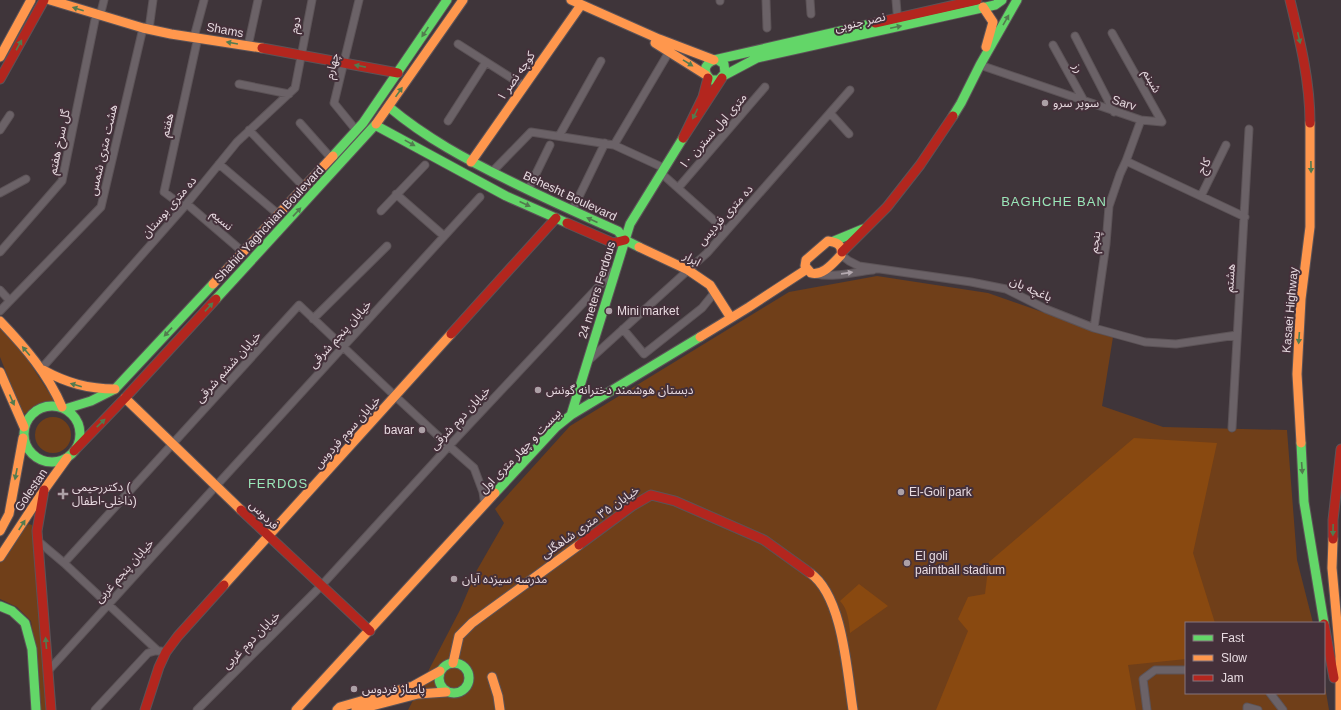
<svg xmlns="http://www.w3.org/2000/svg" width="1341" height="710" font-family="Helvetica,'Noto Sans Arabic',sans-serif">
<style>
.green{fill:#703f19}
.forest{fill:#894910}
.lines{fill:none;stroke-linecap:round;stroke-linejoin:round}
.street-casing{stroke:#5c5357;stroke-width:9}
.fast-casing{stroke:#5c5357;stroke-width:11}
.slow-casing{stroke:#5c5357;stroke-width:11}
.jam-casing{stroke:#5c5357;stroke-width:11}
.street{stroke:#6b6267;stroke-width:7}
.fast{stroke:#63d668;stroke-width:9}
.slow{stroke:#ff974d;stroke-width:9}
.jam{stroke:#b3261e;stroke-width:9}
.oneway{fill:#527b4f}
.oneway2{fill:#b5aab0}
.poi-dot{fill:#aca0a6;stroke:#44303a;stroke-width:1.5}
.labels{text-anchor:middle;dominant-baseline:central;stroke-width:4;stroke-linejoin:round;paint-order:stroke}
.street-label{font-size:12px;fill:#e7dae0;stroke:#44303a}
.poi-label{font-size:12px;fill:#e7dae0;stroke:#44303a;text-anchor:start}
.neighbourhood-label{font-size:13px;letter-spacing:1px;fill:#99e6b8;stroke:#44303a}
</style>
<rect width="100%" height="100%" fill="#3f353a"/>
<path class="green" d="M877 276 988 293 1113 337 1102 406 1163 427 1287 430 1297 560 1313 623H1186V693H1324V680L1329 710H408L460 610 477 570 504 523 495 509 570 426 789 292Z
M0 325 20 348 55 402C41 403 34 407 23 415L0 357Z
M35 435a18 18 0 1 1 36 0a18 18 0 1 1-36 0Z
M29 524 32 525 33 529 46 710H41L39 674 31 621 17 607 0 599V563L11 550 26 526Z"/>
<path class="forest" d="M1134 438 1217 443 1193 553 1215 623H1186V659L1128 665 1136 710H936L968 631 958 619 968 597 985 594 989 562Z
M859 584 888 606 850 633C849 622 848 609 840 601Z"/>
<g class="lines">
<defs>
<path id="street" d="M720 0V1
M766 0 767 28
M810 0 811 14
M896 0 897 12
M100 16 104 0
M149 29 153 0
M1112 33 1162 122 1141 120
M1075 36 1114 112
M194 37 204 0
M458 44 524 86
M1053 45 1084 101
M248 46 258 0
M980 65 1141 120 1126 161 1245 217
M239 84 289 94
M830 113 849 134
M448 121 486 62
M300 123 331 158
M0 130 10 115
M249 130 304 187
M356 130 334 103 359 0
M559 136 601 61
M614 145 669 52
M219 164 278 214
M492 172 531 132 614 145 664 168
M661 173 726 231
M678 188 765 87
M528 190 550 145
M0 193 26 179
M396 194 444 236
M1201 196 1226 145
M187 204 243 252
M184 207 164 192 198 37
M381 211 425 165
M572 211 605 143
M0 252 62 181 96 15
M841 255 849 261 859 266 971 282 1006 289 1046 309 1094 328 1145 342 1176 344 1237 335
M816 274C834 278 854 272 873 270
M0 290 10 301
M0 311 101 207 143 28
M313 319 387 246
M1094 328 1106 244 1109 206 1120 174 1126 161
M623 329 644 354 702 308 715 292
M588 361 707 253 850 90
M41 369 184 207 237 142 295 88 312 0
M1232 428 1249 129
M38 541 64 563 158 651
M64 563 299 305 395 396 449 446 474 468 483 492 485 505
M48 671 216 486 480 197
M1270 693 1283 710
M95 710 148 653 155 651H161
M197 710 321 586 449 446 615 269
M1147 710 1143 679 1155 670H1186
M1247 710V707L1258 710"/>
<path id="fast" d="M718 60 724 64 725 73 719 80H711C703 72 703 65 714 60L875 23
M725 75 757 58 995 5 1002 0
M389 107C426 138 467 160 510 181 546 199 582 215 618 231L625 240 639 247
M953 116 961 103 980 65 1017 0
M375 125 506 196 567 223
M333 156 363 123 447 0
M834 241 863 229
M216 299 376 124
M24 434a28 28 0 1 1 56 0a28 28 0 1 1-56 0Z
M65 409 91 401 115 389 213 284
M571 415 630 224 683 138
M1301 443 1304 502 1324 623
M495 493 556 427 571 415 700 337
M0 606 12 611 25 623 32 649 36 710
M439 678a15 15 0 1 1 30 0a15 15 0 1 1-30 0Z"/>
<path id="slow" d="M50 0 143 28 171 34 262 48
M571 0 659 39 714 60
M983 7 993 22 986 47
M655 43 706 75
M0 57 31 0
M376 124 463 0
M471 162 581 5
M828 241C837 242 843 245 841 255 833 263 823 276 811 273L805 266 806 260Z
M639 247 688 270 710 285 731 318
M213 284 333 156
M0 321C25 347 48 374 62 407
M700 337 749 307 807 269
M43 370C67 383 88 389 115 389
M0 372 24 427
M125 398 241 510
M1301 443 1297 374 1301 299 1310 227V123
M0 531 9 514 23 438
M1333 539 1332 568 1340 656V710
M0 557 44 490 67 458
M810 573C843 596 847 672 853 710
M224 585 451 334
M453 663 459 636 472 623 579 545
M492 677 498 696 500 710
M296 710 495 493
M337 710 340 707 413 686 440 671
M356 710 418 694 446 692"/>
<path id="jam" d="M1290 0C1300 41 1310 81 1310 123
M875 23 977 0
M262 48 398 73
M708 78 703 97 683 138 722 78
M0 79 44 0
M567 223 613 243 625 240
M842 252 887 207 920 165 953 116
M451 334 556 218
M74 451 125 398 216 299
M44 490 37 531 51 710
M241 510 370 631
M1333 539V520L1341 449
M579 545 632 506 651 495 675 501 764 540 810 573
M1324 624 1334 678
M145 710 159 667 166 652 178 636 224 585"/>
</defs>
<use href="#street" class="street-casing"/>
<use href="#fast" class="fast-casing"/>
<use href="#slow" class="slow-casing"/>
<use href="#jam" class="jam-casing"/>
<use href="#street" class="street"/>
<use href="#fast" class="fast"/>
<use href="#slow" class="slow"/>
<use href="#jam" class="jam"/>
</g>
<defs><path id="oneway-solid" d="M-6-.8H1V-3.2L6.5 0L1 3.2V.8H-6Z"/></defs>
<g class="oneway">
<use href="#oneway-solid" transform="translate(78 9) rotate(-162)"/>
<use href="#oneway-solid" transform="translate(1006 20) rotate(-60)"/>
<use href="#oneway-solid" transform="translate(896 27) rotate(-12)"/>
<use href="#oneway-solid" transform="translate(425 32) rotate(124)"/>
<use href="#oneway-solid" transform="translate(1299 38) rotate(77)"/>
<use href="#oneway-solid" transform="translate(232 43) rotate(-170)"/>
<use href="#oneway-solid" transform="translate(19 45) rotate(-61)"/>
<use href="#oneway-solid" transform="translate(688 63) rotate(32)"/>
<use href="#oneway-solid" transform="translate(360 66) rotate(-169)"/>
<use href="#oneway-solid" transform="translate(399 92) rotate(-55)"/>
<use href="#oneway-solid" transform="translate(695 114) rotate(116)"/>
<use href="#oneway-solid" transform="translate(410 143) rotate(29)"/>
<use href="#oneway-solid" transform="translate(1311 167) rotate(89)"/>
<use href="#oneway-solid" transform="translate(525 204) rotate(24)"/>
<use href="#oneway-solid" transform="translate(297 212) rotate(-47)"/>
<use href="#oneway-solid" transform="translate(592 220) rotate(-156)"/>
<use href="#oneway-solid" transform="translate(209 307) rotate(-47)"/>
<use href="#oneway-solid" transform="translate(168 332) rotate(133)"/>
<use href="#oneway-solid" transform="translate(1299 338) rotate(94)"/>
<use href="#oneway-solid" transform="translate(26 351) rotate(-130)"/>
<use href="#oneway-solid" transform="translate(76 385) rotate(-164)"/>
<use href="#oneway-solid" transform="translate(12 400) rotate(66)"/>
<use href="#oneway-solid" transform="translate(101 423) rotate(-44)"/>
<use href="#oneway-solid" transform="translate(1302 468) rotate(86)"/>
<use href="#oneway-solid" transform="translate(16 474) rotate(101)"/>
<use href="#oneway-solid" transform="translate(22 525) rotate(-57)"/>
<use href="#oneway-solid" transform="translate(1333 530) rotate(91)"/>
<use href="#oneway-solid" transform="translate(46 643) rotate(-95)"/>
</g>
<use class="oneway2" href="#oneway-solid" transform="translate(847 273) rotate(-8)"/>
<g class="poi-dot">
<circle cx="1045" cy="103" r="4"/>
<circle cx="609" cy="311" r="4"/>
<circle cx="538" cy="390" r="4"/>
<circle cx="422" cy="430" r="4"/>
<circle cx="901" cy="492" r="4"/>
<path d="M61 488h4v4h4v4h-4v4h-4v-4h-4v-4h4z"/>
<circle cx="907" cy="563" r="4"/>
<circle cx="454" cy="579" r="4"/>
<circle cx="354" cy="689" r="4"/>
</g>
<g class="labels">
<g class="street-label">
<text transform="translate(860 22) rotate(-13)">نصر جنوبی</text>
<text transform="translate(295 25) rotate(-78)">دوم</text>
<text transform="translate(225 30) rotate(10)">Shams</text>
<text transform="translate(332 66) rotate(-76)">چهارم</text>
<text transform="translate(1078 68) rotate(61)">رز</text>
<text transform="translate(516 76) rotate(-55)">کوچه نصر ۱</text>
<text transform="translate(1152 81) rotate(61)">شبنم</text>
<text transform="translate(1124 103) rotate(18)">Sarv</text>
<text transform="translate(167 125) rotate(-77)">هفتم</text>
<text transform="translate(713 131) rotate(-49)">۱۰ متری اول نسترن</text>
<text transform="translate(59 142) rotate(-78)">گل سرخ هفتم</text>
<text transform="translate(103 150) rotate(-77)">هشت متری شمس</text>
<text transform="translate(1204 166) rotate(-64)">کاج</text>
<text transform="translate(570 196) rotate(25)">Behesht Boulevard</text>
<text transform="translate(169 207) rotate(-49)">ده متری بوستان</text>
<text transform="translate(725 215) rotate(-48)">ده متری فردیس</text>
<text transform="translate(222 220) rotate(41)">نسیم</text>
<text transform="translate(269 224) rotate(-47)">Shahid Yaghchian Boulevard</text>
<text transform="translate(1095 242) rotate(-83)">پنجم</text>
<text transform="translate(692 259) rotate(29)">ابرار</text>
<text transform="translate(1230 278) rotate(-86)">هشتم</text>
<text transform="translate(1031 289) rotate(24)">باغچه بان</text>
<text transform="translate(597 290) rotate(-73)">24 meters Ferdous</text>
<text transform="translate(1290 310) rotate(-85)">Kasaei Highway</text>
<text transform="translate(340 334) rotate(-48)">خیابان پنجم شرقی</text>
<text transform="translate(228 367) rotate(-48)">خیابان ششم شرقی</text>
<text transform="translate(460 418) rotate(-47)">خیابان دوم شرقی</text>
<text transform="translate(347 432) rotate(-48)">خیابان سوم فردوس</text>
<text transform="translate(520 451) rotate(-46)">بیست و چهار متری اول</text>
<text transform="translate(31 490) rotate(-56)">Golestan</text>
<text transform="translate(264 515) rotate(44)">فردوس</text>
<text transform="translate(590 522) rotate(-35)">خیابان ۳۵ متری شاهگلی</text>
<text transform="translate(124 571) rotate(-48)">خیابان پنجم غربی</text>
<text transform="translate(251 640) rotate(-45)">خیابان دوم غربی</text>
</g>
<g class="poi-label">
<text x="1053" y="103">سوپر سرو</text>
<text x="617" y="311">Mini market</text>
<text x="546" y="390">دبستان هوشمند دخترانه گونش</text>
<text x="414" y="430" text-anchor="end">bavar</text>
<text x="72" y="487">دکتررحیمی (<tspan x="72" dy="14">داخلی-اطفال)</tspan></text>
<text x="909" y="492">El-Goli park</text>
<text x="915" y="556">El goli<tspan x="915" dy="14">paintball stadium</tspan></text>
<text x="462" y="579">مدرسه سیزده آبان</text>
<text x="362" y="689">پاساژ فردوس</text>
</g>
<g class="neighbourhood-label">
<text x="1054" y="201">BAGHCHE BAN</text>
<text x="278" y="483">FERDOS</text>
</g>
</g>
<rect x="1185" y="622" width="140" height="72" fill="#44303a" stroke="#85747c"/>
<rect x="1193" y="635" width="20" height="6" fill="#63d668" stroke="#85747c"/>
<text x="1221" y="642" font-size="12" fill="#e7dae0">Fast</text>
<rect x="1193" y="655" width="20" height="6" fill="#ff974d" stroke="#85747c"/>
<text x="1221" y="662" font-size="12" fill="#e7dae0">Slow</text>
<rect x="1193" y="675" width="20" height="6" fill="#b3261e" stroke="#85747c"/>
<text x="1221" y="682" font-size="12" fill="#e7dae0">Jam</text>
</svg>
